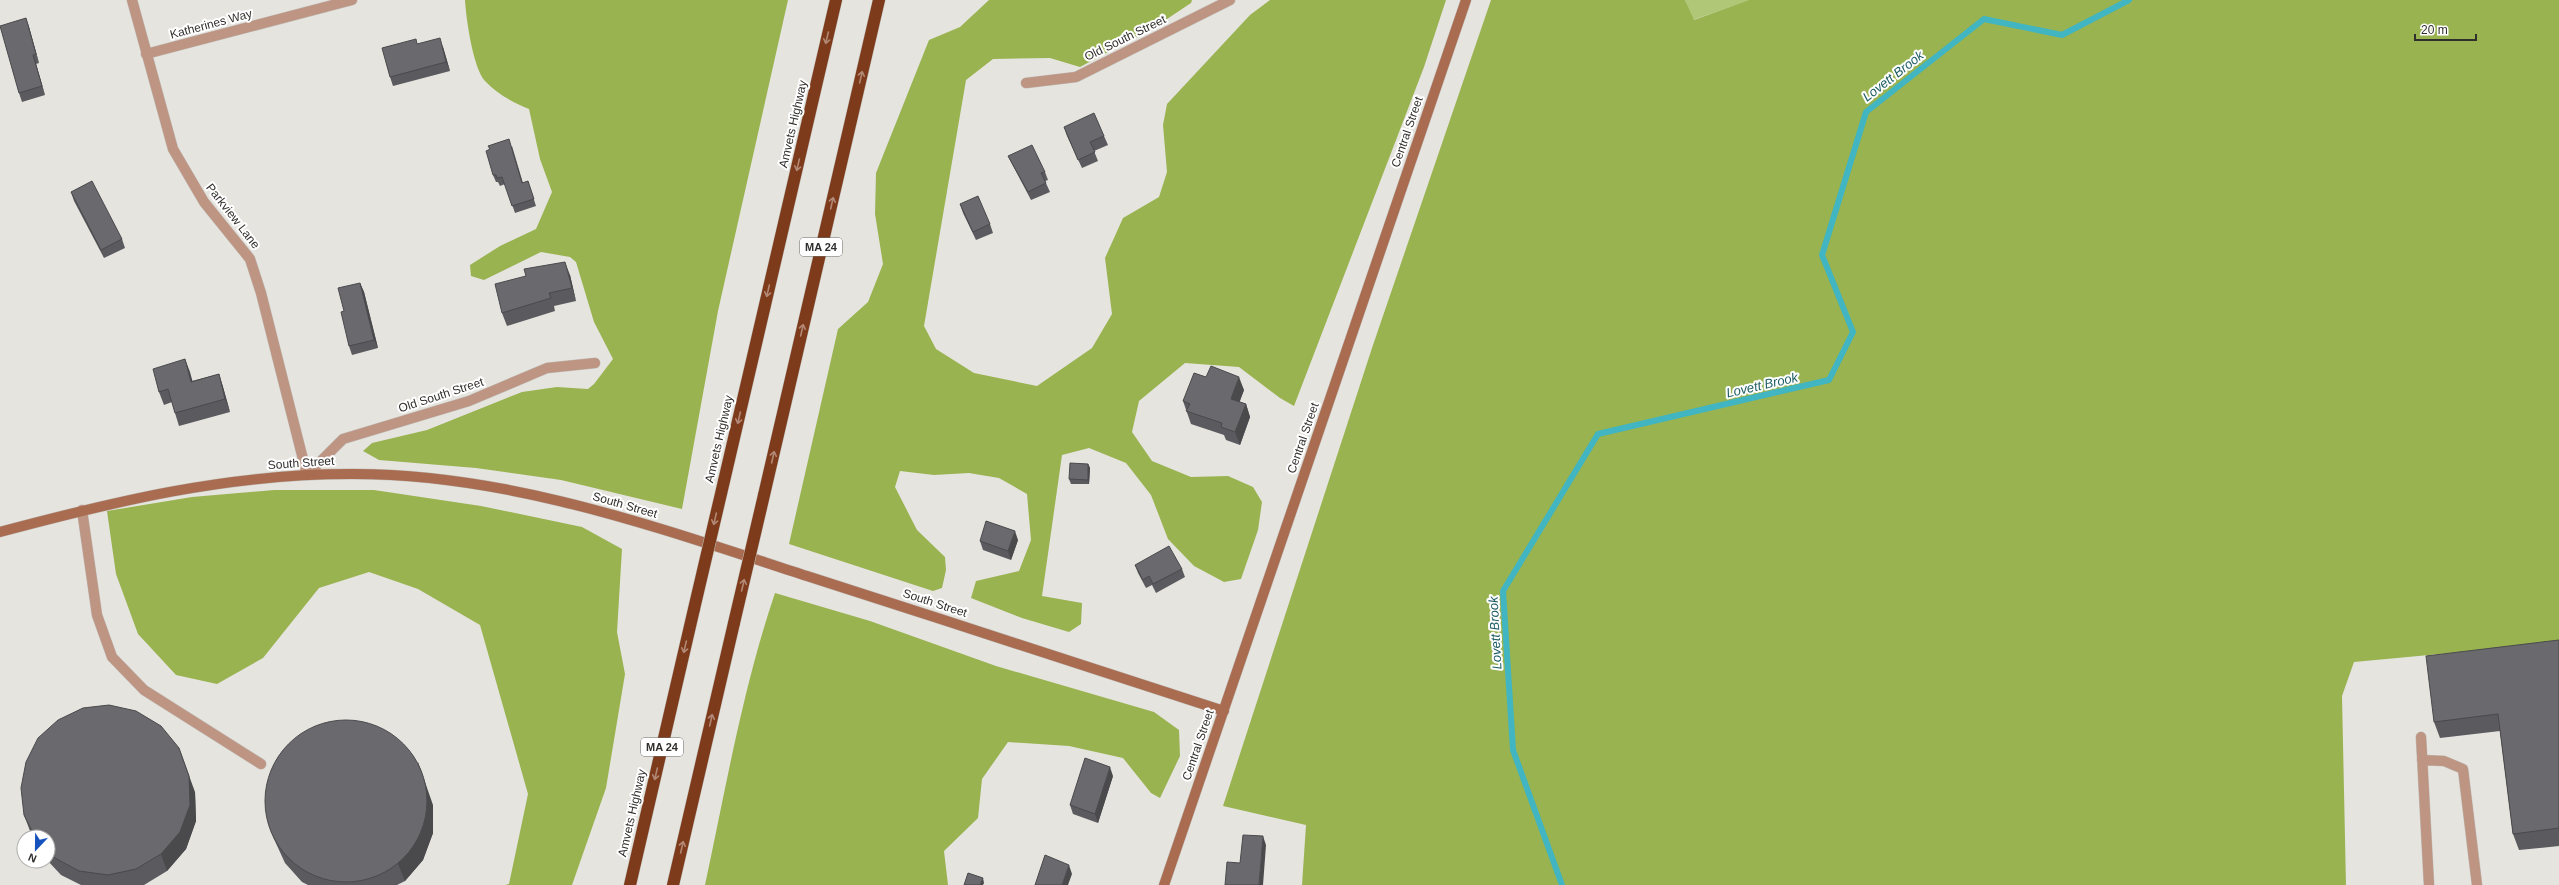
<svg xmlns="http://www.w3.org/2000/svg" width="2559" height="885" font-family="Helvetica,sans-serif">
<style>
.green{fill:#b1c778}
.forest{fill:#99b350}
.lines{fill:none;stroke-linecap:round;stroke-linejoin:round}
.stream{stroke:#41b5c1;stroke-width:6}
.lane-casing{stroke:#c2c0bb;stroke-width:11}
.street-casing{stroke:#c2c0bb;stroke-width:11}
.secondary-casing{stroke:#c2c0bb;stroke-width:11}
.highway-casing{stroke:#c2c0bb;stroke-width:13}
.lane{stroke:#be9482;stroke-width:10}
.street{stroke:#be9482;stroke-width:10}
.secondary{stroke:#a96c51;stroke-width:10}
.highway{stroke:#7e3b1b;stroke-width:12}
.highway-bridge-casing{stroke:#c2c0bb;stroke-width:13;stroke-linecap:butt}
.highway-bridge{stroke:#7e3b1b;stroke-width:12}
.wall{fill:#5a5a5f}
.shaded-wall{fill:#4a4a4d}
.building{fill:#69696e;stroke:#4a4a4d}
.oneway{stroke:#b28976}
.labels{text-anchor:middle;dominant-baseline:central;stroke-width:4;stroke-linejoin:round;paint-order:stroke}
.shield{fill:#fff;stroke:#6e6d6c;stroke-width:1}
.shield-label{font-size:11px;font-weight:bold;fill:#302f2d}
.street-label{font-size:12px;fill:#302f2d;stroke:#fff}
.water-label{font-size:13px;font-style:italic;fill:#1c5c62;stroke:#fff}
</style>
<rect width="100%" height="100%" fill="#e6e4df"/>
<path class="green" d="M1685 0H1750L1693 20Z"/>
<path class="forest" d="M465 0H788L718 311 682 509 561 480 476 468 379 460 363 451 372 443 427 430 522 392 557 387 588 389 594 384 613 359 594 322 576 262 570 257 541 252 484 280 471 276 470 265 500 246 536 229 552 192 540 159 529 109C512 102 497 94 485 81 473 68 466 18 465 0Z
M989 0H1192L1191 3 1158 25 1080 67 1050 58 993 59 966 80 924 326 936 349 974 373 1037 386 1092 348 1112 314 1105 258 1123 218 1159 197 1167 172 1163 125 1167 104 1250 15 1270 0H1446L1424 67 1294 406 1280 398 1239 367 1185 363 1139 401 1132 432 1152 461 1191 477 1228 476 1253 487 1262 502 1258 530 1241 579 1224 582 1194 566 1168 539 1151 495 1126 463 1089 448 1062 455 1042 596 1082 603 1081 624 1069 632 1022 618 971 598 976 581 1019 571 1031 540 1027 494 999 478 969 473 934 475 900 471 895 487 917 530 945 557 946 570 942 588 933 591 789 544 838 329 868 302 883 264 875 214 876 173 929 40 960 27Z
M1491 0H1685L1694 20 1749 0H2559V643L2354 662 2342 696 2346 885H1302L1306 825 1223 806 1372 348Z
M274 490H374L481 506 582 527 622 549 617 632 625 674 606 788 572 885H505L509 884 528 794 480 625 418 589 369 572 319 588 263 658 217 684 176 675 138 634 116 574 107 511 192 497Z
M775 593 870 621 996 666 1154 712 1179 730 1180 756 1160 798 1151 793 1123 758 1069 746 1008 742 982 779 978 818 944 851 948 885H705C726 787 743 687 775 593Z"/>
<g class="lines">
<path class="stream" d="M1562 885 1513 750 1503 591 1598 434 1829 380 1853 332 1822 255 1866 112 1984 19 2062 35 2129 0"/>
<defs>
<path id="lane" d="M82 510 97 615 112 657 144 690 261 764
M2421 737 2429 885
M2422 760 2444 761 2463 769 2477 885"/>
<path id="street" d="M132 0 173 149 204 202 250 259 261 293 307 475
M146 54 352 0
M1026 83 1076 77 1230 0
M307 475 343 439 469 401 547 368 595 363"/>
<path id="secondary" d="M0 532C116 501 228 474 350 474 508 473 659 528 807 576 946 621 1085 665 1224 711
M1164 885 1466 0"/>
<path id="highway" d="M724 481 836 0
M764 495 879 0
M630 885 694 609
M673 885 734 623"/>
</defs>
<use href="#lane" class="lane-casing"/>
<use href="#street" class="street-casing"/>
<use href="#secondary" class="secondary-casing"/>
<use href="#highway" class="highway-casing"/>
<use href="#lane" class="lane"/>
<use href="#street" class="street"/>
<use href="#secondary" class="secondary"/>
<use href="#highway" class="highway"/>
<defs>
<path id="highway-bridge" d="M694 609 724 481
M734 623 764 495"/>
</defs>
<use href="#highway-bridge" class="highway-bridge-casing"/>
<use href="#highway-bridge" class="highway-bridge"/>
</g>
<path class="wall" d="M26 18 29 27 39 63 36 64 45 95 22 102 19 93Z
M418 44 443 47 450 71 393 86 390 77Z
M1064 127 1104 136 1108 145 1094 151 1098 161 1082 168 1067 136Z
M512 146 523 183 528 181 536 206 515 213 505 184 500 186 498 182H496L493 175Z
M1008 156 1045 172 1048 180 1045 181 1050 192 1031 200 1012 164Z
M71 192 122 239 125 248 104 258 74 201Z
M960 204 990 224 993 233 976 240 963 213Z
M570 275 576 301 554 306 555 311 507 326 502 313 526 276Z
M360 283 364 292 378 348 352 355 349 346 344 311Z
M185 359 192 381 219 374 223 387 230 412 179 426 175 413 172 402 164 405 159 392Z
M1206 377 1244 390 1239 402 1246 404 1250 417 1240 445 1226 440 1224 435 1191 424 1183 401Z
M1088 464 1090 468 1089 484H1071L1069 479Z
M1018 540 1011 560 983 550 980 541Z
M1135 565 1182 569 1185 577 1156 593 1152 585 1146 588 1138 573Z
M2559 640V846L2519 850 2513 834 2500 731 2440 738 2434 722Z
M1113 776 1098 823 1073 814 1070 805Z
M195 792 196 821 186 849 167 871 144 885H81L61 875 48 861V837H33L30 831 24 815Z
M433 805V833L423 860 405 881 397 885H308L302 882 285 863 274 839 268 823Z"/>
<path class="shaded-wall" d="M26 18 29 27 39 63 36 54Z
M440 38 443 47 450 71 446 62Z
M33 55 36 64 45 95 42 86Z
M565 262 570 275 576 301 572 288Z
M360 283 364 292 378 348 374 340Z
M185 359 190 372 196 394 191 382Z
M219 374 223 387 230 412 225 399Z
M1239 377 1244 390 1236 412 1231 399Z
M1246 404 1250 417 1240 445 1235 432Z
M1088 464 1090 468 1089 484 1088 480Z
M1015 531 1018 540 1011 560 1008 551Z
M179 748 195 792 196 821 186 849 167 871 161 854Z
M418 762 433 805V833L423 860 405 881 398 864Z
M1110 767 1113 776 1098 823 1095 814Z
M1263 836 1266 845 1263 885H1259Z
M1069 865 1072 874 1068 885H1062Z
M983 878 984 883 983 885H980Z"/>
<path class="building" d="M26 18 36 54 33 55 42 86 19 93 0 26Z
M440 38 446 62 390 77 382 48 416 39 417 44Z
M1094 113 1104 136 1090 142 1095 152 1078 160 1064 127Z
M509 139 522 183 528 181 534 199 512 206 502 177 497 178 496 175H493L486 151 490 149 488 146Z
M1032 145 1045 172 1041 173 1046 183 1028 192 1008 156Z
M92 181 122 239 101 250 71 192Z
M978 196 990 224 973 232 960 204Z
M565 262 572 288 549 293 551 298 502 313 495 284 526 276 524 269Z
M360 283 374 340 349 346 341 312 344 311 338 288Z
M185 359 191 382 219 374 225 399 175 413 168 389 159 392 153 369Z
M1211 366 1239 377 1231 399 1246 404 1235 432 1221 427 1222 423 1186 411 1190 404 1183 401 1194 373 1206 377Z
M1070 463 1088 464V480L1069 479Z
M986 521 1015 531 1008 551 980 541Z
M1169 546 1182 569 1153 584 1149 576 1143 580 1135 565Z
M2559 640V828L2513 834 2498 714 2434 722 2426 656Z
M109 705 136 711 161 726 179 748 189 776 190 805 180 832 161 854 136 869 108 875 79 871 55 858 48 851V837H35L24 815 21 788 26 762 38 738 58 720 83 708Z
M265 801a81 81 0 1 1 162 0a81 81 0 1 1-162 0Z
M1085 758 1110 767 1095 814 1070 805Z
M1243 835 1263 836 1259 885H1225L1227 862 1240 863Z
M1045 855 1069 865 1062 885H1035Z
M968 873 983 878 980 885H964Z"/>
<defs><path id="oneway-shaft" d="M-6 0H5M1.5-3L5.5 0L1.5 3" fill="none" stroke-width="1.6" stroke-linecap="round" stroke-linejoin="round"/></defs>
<g class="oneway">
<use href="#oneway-shaft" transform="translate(827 38) rotate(103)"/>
<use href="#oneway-shaft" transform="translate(861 77) rotate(-77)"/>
<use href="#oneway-shaft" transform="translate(798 165) rotate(103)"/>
<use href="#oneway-shaft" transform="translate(832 203) rotate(-77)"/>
<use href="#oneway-shaft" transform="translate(768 291) rotate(103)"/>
<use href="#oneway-shaft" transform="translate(802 330) rotate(-77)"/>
<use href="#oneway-shaft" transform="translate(739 418) rotate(103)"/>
<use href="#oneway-shaft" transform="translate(773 457) rotate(-77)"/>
<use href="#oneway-shaft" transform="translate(715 519) rotate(103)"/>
<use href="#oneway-shaft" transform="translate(743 585) rotate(-77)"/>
<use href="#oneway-shaft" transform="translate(685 647) rotate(103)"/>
<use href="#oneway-shaft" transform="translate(711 720) rotate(-77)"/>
<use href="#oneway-shaft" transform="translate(656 774) rotate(103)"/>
<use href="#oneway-shaft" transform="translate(682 847) rotate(-77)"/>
</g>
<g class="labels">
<g class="shield">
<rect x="800" y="238" width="42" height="18" rx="3"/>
<rect x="641" y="738" width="42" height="18" rx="3"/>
</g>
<g class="shield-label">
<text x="821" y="247">MA 24</text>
<text x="662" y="747">MA 24</text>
</g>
<g class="street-label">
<text transform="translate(211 24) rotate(-15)">Katherines Way</text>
<text transform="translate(1125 38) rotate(-26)">Old South Street</text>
<text transform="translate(793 124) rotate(-77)">Amvets Highway</text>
<text transform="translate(1407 132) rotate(-71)">Central Street</text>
<text transform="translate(233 216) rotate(52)">Parkview Lane</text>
<text transform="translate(441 395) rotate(-18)">Old South Street</text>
<text transform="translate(1303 438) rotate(-71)">Central Street</text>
<text transform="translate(719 439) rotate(-77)">Amvets Highway</text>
<text transform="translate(301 463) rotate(-4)">South Street</text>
<text transform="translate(625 505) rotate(16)">South Street</text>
<text transform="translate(935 603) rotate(18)">South Street</text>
<text transform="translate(1198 745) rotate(-71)">Central Street</text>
<text transform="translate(632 813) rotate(-77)">Amvets Highway</text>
</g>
<g class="water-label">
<text transform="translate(1893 76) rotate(-38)">Lovett Brook</text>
<text transform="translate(1762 385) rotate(-13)">Lovett Brook</text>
<text transform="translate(1495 633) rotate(-93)">Lovett Brook</text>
</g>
</g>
<g transform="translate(36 849) rotate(202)"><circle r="19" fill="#ffffff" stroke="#acacab"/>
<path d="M0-3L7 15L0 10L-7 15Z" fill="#1552be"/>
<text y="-6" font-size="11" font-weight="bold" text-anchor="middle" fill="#302f2d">N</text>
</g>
<path d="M2415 34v6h61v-6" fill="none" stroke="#302f2d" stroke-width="2"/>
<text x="2421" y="34" font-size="12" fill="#302f2d" stroke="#ffffff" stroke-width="3" paint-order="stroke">20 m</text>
</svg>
